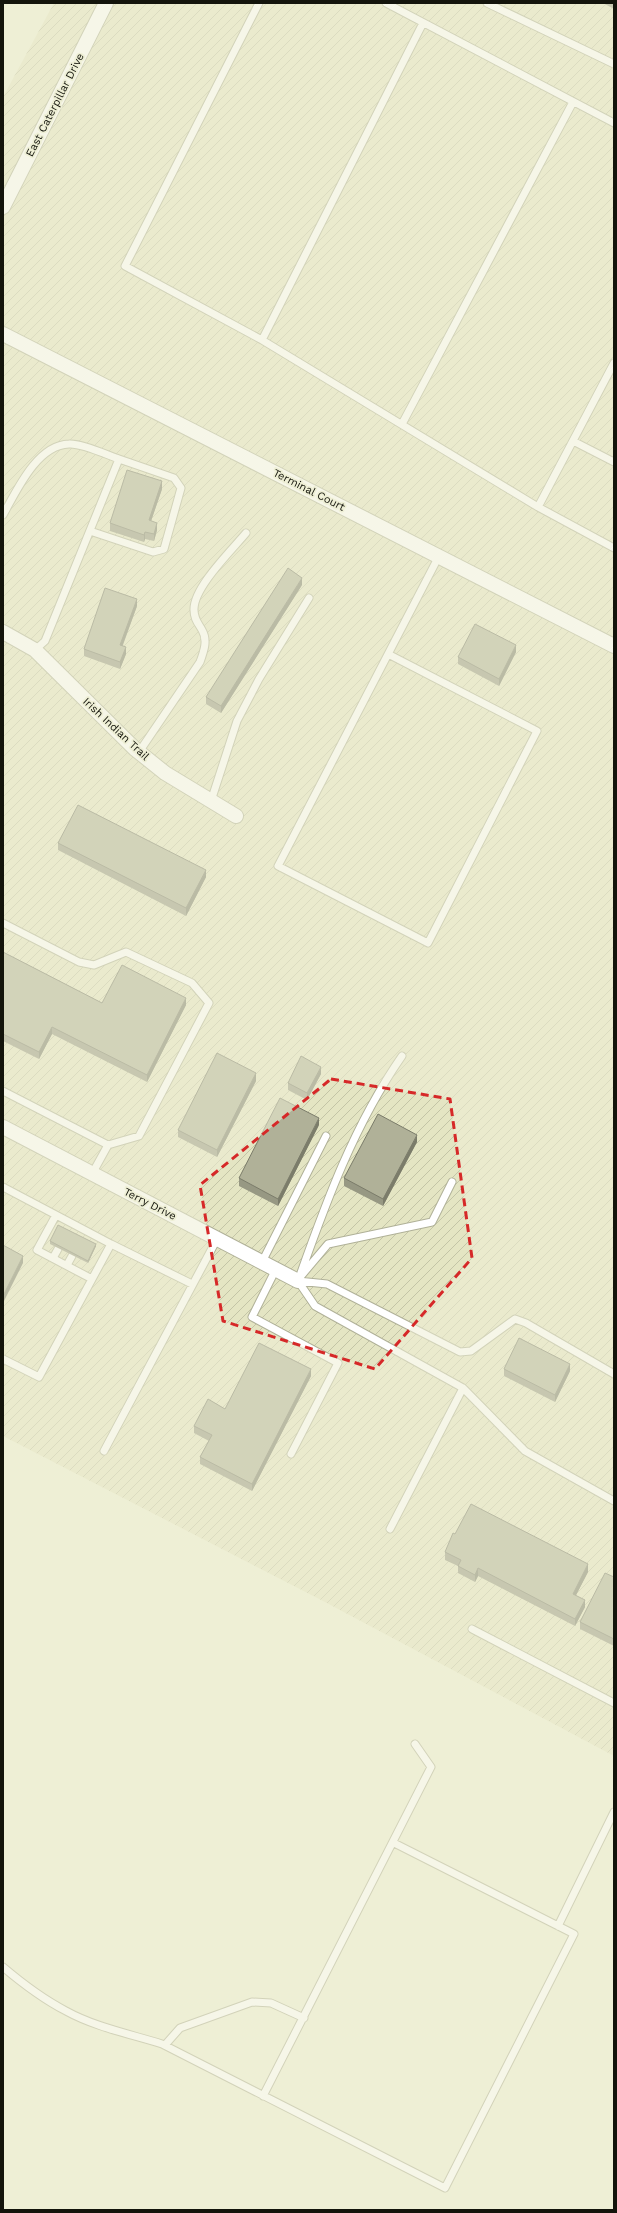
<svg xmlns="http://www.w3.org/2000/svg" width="617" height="2213" font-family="'Work Sans',sans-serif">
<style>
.industrial{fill:url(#industrial-furrows)}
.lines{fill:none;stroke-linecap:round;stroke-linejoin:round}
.lane-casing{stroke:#b0b198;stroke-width:9}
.street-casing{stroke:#b0b198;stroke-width:16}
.lane{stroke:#fff;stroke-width:7}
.street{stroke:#fff;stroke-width:14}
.wall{fill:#979883}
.shaded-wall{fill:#7b7c6a}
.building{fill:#b0b198;stroke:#7b7c6a}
.marked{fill:none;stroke:#d62828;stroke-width:3;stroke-dasharray:8 5;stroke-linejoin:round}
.labels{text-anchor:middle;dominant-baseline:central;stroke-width:3.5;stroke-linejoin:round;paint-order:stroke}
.street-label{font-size:11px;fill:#13140b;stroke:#eeefd5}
</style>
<defs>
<pattern id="industrial-furrows" width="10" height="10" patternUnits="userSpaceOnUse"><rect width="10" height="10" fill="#e4e5c3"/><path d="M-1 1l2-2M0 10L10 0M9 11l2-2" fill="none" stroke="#c3c4a6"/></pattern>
</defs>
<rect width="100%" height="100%" fill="#eeefd5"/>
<path class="industrial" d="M54 3H614V1756L323 1601 3 1436V97Z"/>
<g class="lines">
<defs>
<path id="lane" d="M259 3 125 266 262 340
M386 3 614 123
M487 3 614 64
M423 23 262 340 538 507 614 548
M402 424 573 102
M573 441 614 462
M538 507 614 363
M3 515C17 490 37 445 69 444 82 443 107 455 119 459L45 641 35 650
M90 531 153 552 164 549 181 488 174 478 119 459
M388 654 537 731 428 943 278 866 439 556
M139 752 200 662C204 651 208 640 202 630 198 623 194 619 194 610 193 588 231 551 246 533
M211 801 237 721 259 679 309 598
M3 923 79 962 94 965 126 952 192 983 209 1003 139 1136 108 1145
M3 1091 108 1145 92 1174
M3 1187 111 1244 39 1377 3 1359
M56 1215 37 1250 92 1279
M111 1244 192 1284
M53 1258 58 1249
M262 1262 326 1136
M67 1265 72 1256
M276 1269 252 1317 338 1363 291 1454
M301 1276 328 1244 432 1222 452 1182
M298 1281 315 1306 463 1388 390 1529
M298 1281 327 1284 460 1352 471 1351 515 1319 526 1323 614 1374
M298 1281C326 1202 354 1125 402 1056
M463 1388 525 1451 614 1501
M104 1451 217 1239
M472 1629 614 1703
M558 1926 614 1812
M3 1967C23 1984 43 1999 66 2011 95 2027 130 2034 162 2044L445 2188 574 1934 394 1843
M165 2045 180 2028 252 2002 271 2003 304 2018
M263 2096 431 1767 415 1744"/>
<path id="street" d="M3 207 106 3
M3 334 614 646
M3 632 35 650 135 749 165 773 236 816
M3 1127 298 1281"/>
</defs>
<use href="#lane" class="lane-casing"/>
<use href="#street" class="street-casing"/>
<use href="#lane" class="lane"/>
<use href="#street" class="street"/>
</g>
<path class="wall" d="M603 3H614V9Z
M162 489 151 521 157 530 154 541 145 539 144 542 110 531V523Z
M302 585 221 713 206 704V697Z
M137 606 123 645 126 654 120 669 84 656V649Z
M516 652 499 686 458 664V657Z
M58 843 206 877 186 916 58 850Z
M3 952 102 1003 186 1005 147 1082 52 1034 39 1059 3 1041Z
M321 1074 307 1100 288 1090V1083Z
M256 1081 217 1157 178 1137V1130Z
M319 1125 278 1206 239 1186V1178Z
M417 1142 383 1206 344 1186V1178Z
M50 1241 96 1246 88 1263 50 1244Z
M504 1369 570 1371 555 1402 504 1376Z
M311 1376 252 1491 200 1464V1457L209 1441 194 1433V1426L225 1409Z
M455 1534 588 1572 576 1595 585 1607 575 1626 478 1576 475 1582 458 1573V1566L445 1560V1552Z
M614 1577V1646L580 1629V1622Z"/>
<path class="shaded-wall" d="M162 481V489L149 527V520Z
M157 523V530L154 541V534Z
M145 532V539L144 542V535Z
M302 578V585L221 713V706Z
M137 599V606L120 652V645Z
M516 645V652L499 686V679Z
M126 647V654L120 669V662Z
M206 870V877L186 916V908Z
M186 998V1005L147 1082V1075Z
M52 1027V1034L39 1059V1052Z
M321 1067V1074L307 1100V1093Z
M256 1073V1081L217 1157V1150Z
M319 1118V1125L278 1206V1199Z
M417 1135V1142L383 1206V1199Z
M96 1244V1246L88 1263V1261Z
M23 1256V1263L3 1303V1296Z
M570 1364V1371L555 1402V1395Z
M311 1369V1376L252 1491V1484Z
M588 1564V1572L573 1601V1594Z
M478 1568V1576L475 1582V1575Z
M585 1600V1607L575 1626V1619Z"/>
<path class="building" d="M127 470 162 481 149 520 157 523 154 534 145 532 144 535 110 523Z
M288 568 302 578 221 706 206 697Z
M105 588 137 599 120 645 126 647 120 662 84 649Z
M475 624 516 645 499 679 458 657Z
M78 805 206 870 186 908 58 843Z
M3 952 102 1003 122 965 186 998 147 1075 52 1027 39 1052 3 1034Z
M217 1053 256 1073 217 1150 178 1130Z
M301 1056 321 1067 307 1093 288 1083Z
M280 1098 319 1118 278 1199 239 1178Z
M378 1114 417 1135 383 1199 344 1178Z
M58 1225 96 1244 88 1261 50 1241Z
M3 1245 23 1256 3 1296Z
M519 1338 570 1364 555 1395 504 1369Z
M259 1343 311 1369 252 1484 200 1457 212 1435 194 1426 208 1399 225 1409Z
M471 1504 588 1564 573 1594 585 1600 575 1619 478 1568 475 1575 458 1566 461 1560 445 1552 453 1533 455 1534Z
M605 1573 614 1577V1639L580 1622Z"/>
<path d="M0 0H617V2213H0ZM331 1079 450 1099 472 1258 375 1369 223 1321 200 1185Z" fill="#eeefd5" fill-opacity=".55" fill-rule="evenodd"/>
<path class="marked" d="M331 1079 450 1099 472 1258 375 1369 223 1321 200 1185Z"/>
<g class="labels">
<g class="street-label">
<text transform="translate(55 105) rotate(-63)">East Caterpillar Drive</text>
<text transform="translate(309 490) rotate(27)">Terminal Court</text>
<text transform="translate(116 729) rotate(43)">Irish Indian Trail</text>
<text transform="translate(150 1204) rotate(27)">Terry Drive</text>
</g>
</g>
<rect width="617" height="2213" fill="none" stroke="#13140b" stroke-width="8"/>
</svg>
